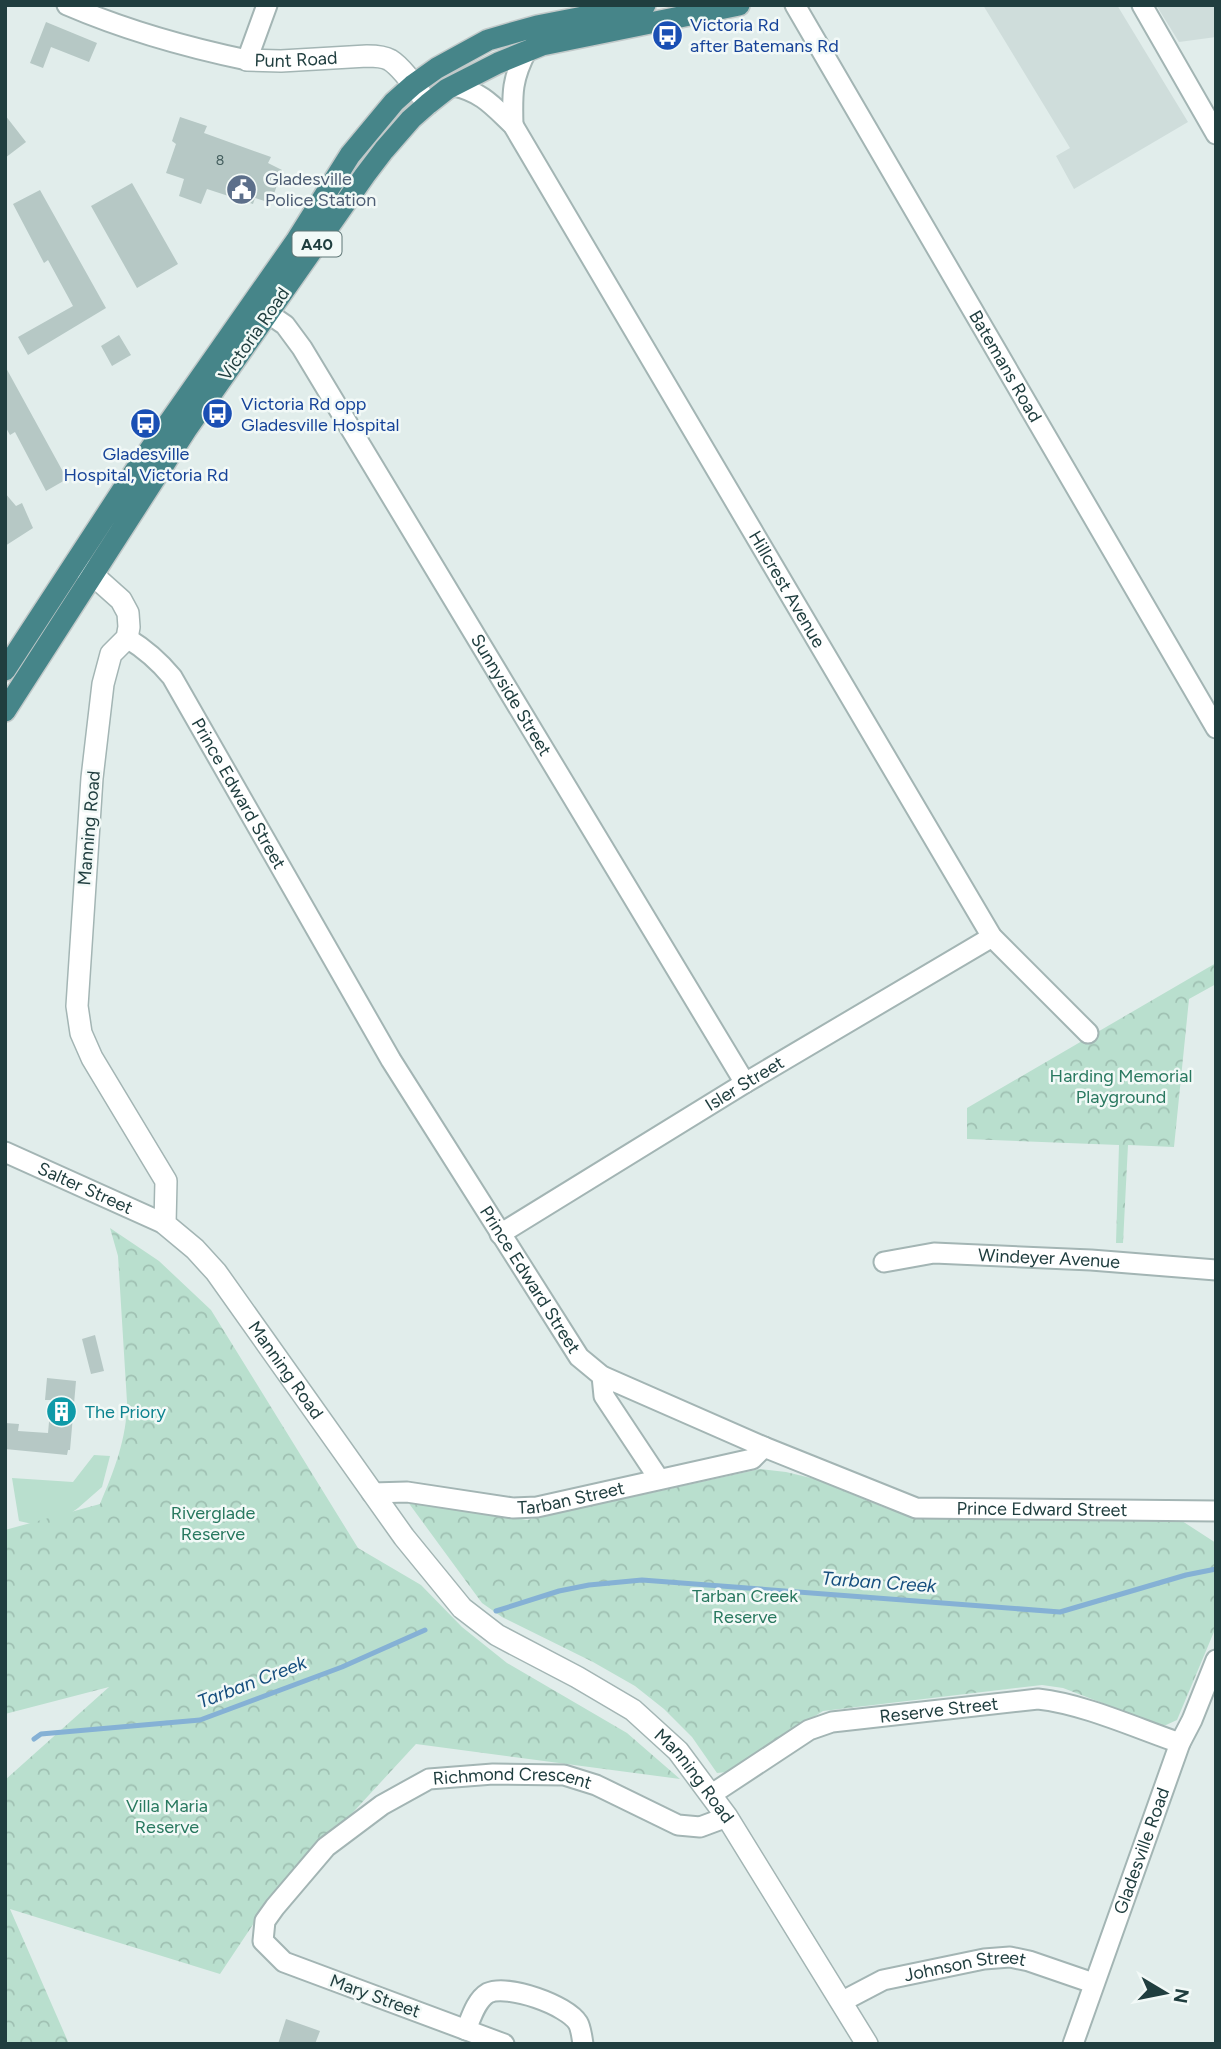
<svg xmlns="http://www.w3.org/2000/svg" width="1221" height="2049" font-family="Figtree,sans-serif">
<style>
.built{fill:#cfdddb}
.green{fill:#b9dfce}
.park{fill:url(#park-crowns)}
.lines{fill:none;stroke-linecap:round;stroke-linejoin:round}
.stream{stroke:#85b1d5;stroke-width:5}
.building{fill:#b6c8c5}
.minor-casing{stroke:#a3b5b4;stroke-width:23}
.tertiary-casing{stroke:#a3b5b4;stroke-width:24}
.trunk-casing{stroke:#c1c9c9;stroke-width:24}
.minor{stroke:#fff;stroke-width:19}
.tertiary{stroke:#fff;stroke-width:21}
.trunk{stroke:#468589;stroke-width:21}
.labels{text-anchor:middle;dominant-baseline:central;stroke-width:5;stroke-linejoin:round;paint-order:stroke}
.number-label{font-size:14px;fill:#466060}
.shield{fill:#f2f9f7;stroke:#5f7676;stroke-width:2}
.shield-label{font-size:16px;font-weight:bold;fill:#203e3f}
.transit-label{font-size:18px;fill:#164399;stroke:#f2f9f7;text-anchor:start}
.street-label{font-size:18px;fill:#203e3f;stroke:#f2f9f7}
.service-label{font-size:18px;fill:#4e5e75;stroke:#f2f9f7;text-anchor:start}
.park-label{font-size:18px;fill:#28785f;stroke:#f2f9f7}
.culture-label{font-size:18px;fill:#0d838f;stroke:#f2f9f7;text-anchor:start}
.water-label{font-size:19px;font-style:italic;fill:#164e7e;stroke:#f2f9f7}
</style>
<defs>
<pattern id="park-crowns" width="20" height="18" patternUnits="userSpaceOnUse" patternTransform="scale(1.75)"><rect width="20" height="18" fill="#b9dfce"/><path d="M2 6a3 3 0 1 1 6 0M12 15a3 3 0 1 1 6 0" fill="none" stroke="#9fc0b2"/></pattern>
</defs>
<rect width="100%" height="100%" fill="#e1edeb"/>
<path class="built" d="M983 5H1117L1188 122 1074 189 1056 156 1070 148Z
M1156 5H1216V37L1179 42Z"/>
<path class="green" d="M94 1455 110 1456 102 1487 78 1508 50 1528 19 1521 12 1478 73 1482Z"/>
<path class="park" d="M1216 963V984L1189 999 1174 1147 1128 1145 1123 1243H1116L1119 1145 967 1139V1108Z
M110 1228 159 1261 211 1310 358 1548 421 1585 462 1627 507 1663 627 1733 680 1779 416 1744 262 1911 220 1974 10 1909 69 2044H5V1780L109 1687 5 1714V1530L100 1504C114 1471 127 1438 127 1402L118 1256Z
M760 1469 786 1472 815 1479 888 1509 928 1519H1179L1216 1543V1627L1177 1720 1166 1725H1160L1063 1688 1042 1685 823 1711 727 1772 717 1773 692 1737 664 1709 635 1686 593 1662 502 1617 482 1603 405 1498 527 1520Z"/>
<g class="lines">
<path class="stream" d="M496 1611 559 1591 589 1585 642 1580 1060 1612 1186 1575 1216 1569
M34 1739 41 1734 200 1720 342 1667 425 1630"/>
</g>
<path class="building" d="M46 22 97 43 89 62 51 47 43 68 30 63Z
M5 115 26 142 5 158Z
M180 117 207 126 204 133 271 157 268 163 282 170 271 203 255 198 253 204 207 189 201 204 179 196 184 179 166 173 176 144 172 141Z
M132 183 178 264 137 288 91 206Z
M40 190 106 308 28 355 18 337 73 306 48 260 44 263 13 204Z
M119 335 131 355 112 366 101 346Z
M5 366 67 479 46 491 15 432 10 435 5 426Z
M5 493 16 506 22 503 33 528 5 546Z
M95 1335 104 1371 91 1374 82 1339Z
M47 1378 76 1381 70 1450H68L67 1455 5 1449V1423L19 1424 18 1431 48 1433 51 1400H45Z
M286 2019 320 2031 315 2044H278Z"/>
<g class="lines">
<defs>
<g id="minor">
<path d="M67 5C125 30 185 47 247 60L267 5"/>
<path id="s1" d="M795 5 1216 728"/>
<path d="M1142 5 1216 134"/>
<path id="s2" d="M454 86C482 92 493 106 513 125L992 937 1088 1033"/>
<path d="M513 125C512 93 512 78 527 50"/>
<path id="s3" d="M269 314 285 325 302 348 745 1083"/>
<path id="s4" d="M127 638C145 649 158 660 172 677L391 1060 579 1357 602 1376 764 1447 916 1508 1216 1511"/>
<path id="s5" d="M5 1152 165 1224"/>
<path id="s6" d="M500 1234 745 1083 992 937"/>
<path id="s7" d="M884 1262 934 1253 1091 1260 1216 1270"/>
<path d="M602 1376 604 1396 659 1479"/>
<path id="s8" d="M372 1493 407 1492 513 1508 537 1507 752 1459 764 1447"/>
<path id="s9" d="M712 1794 809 1730 832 1722 1038 1699C1084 1704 1136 1728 1180 1743"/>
<path id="s10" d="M841 2002 883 1980 984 1959 1010 1957 1029 1961 1093 1983"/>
<path d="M466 2030C471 2018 476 2000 488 1993 508 1984 567 2005 578 2023 581 2028 582 2038 583 2044"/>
<path id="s11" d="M504 2044 284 1962 263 1941 265 1921 275 1907 326 1847 382 1805 429 1779 493 1774 564 1775 596 1785 678 1825 700 1827 727 1817"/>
<path id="s12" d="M1073 2044 1180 1743 1192 1720 1216 1660"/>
</g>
<g id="tertiary">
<path id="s13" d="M247 60 281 61 367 56C374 56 383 56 390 60 403 68 418 91 428 104"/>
<path id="s14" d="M77 565 93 575 121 600 128 613 129 627 127 638 111 654 103 684 92 778 77 1006 81 1033 92 1058 166 1181 165 1224 195 1249 216 1272 404 1537 462 1608 497 1635 577 1677 633 1710 678 1751 727 1817 867 2044"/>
</g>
<path id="trunk" d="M5 670 135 471 296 241 350 155 394 102 413 85 437 68 488 40 537 26 645 5
M5 711 186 430 365 175 384 150 411 119 428 104 447 89 498 63 542 45 739 5"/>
</defs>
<use href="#minor" class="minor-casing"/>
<use href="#tertiary" class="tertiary-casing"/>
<use href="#trunk" class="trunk-casing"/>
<use href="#minor" class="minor"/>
<use href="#tertiary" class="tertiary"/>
<use href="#trunk" class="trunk"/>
</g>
<defs>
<symbol id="bus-disc" viewBox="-11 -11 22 22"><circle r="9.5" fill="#1a4fb4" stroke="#f2f9f7"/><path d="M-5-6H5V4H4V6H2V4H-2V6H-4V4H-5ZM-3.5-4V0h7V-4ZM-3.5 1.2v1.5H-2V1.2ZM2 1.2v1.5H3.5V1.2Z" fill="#fff"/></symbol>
<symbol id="civic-disc" viewBox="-11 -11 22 22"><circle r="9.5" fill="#5c6f8a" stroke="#f2f9f7"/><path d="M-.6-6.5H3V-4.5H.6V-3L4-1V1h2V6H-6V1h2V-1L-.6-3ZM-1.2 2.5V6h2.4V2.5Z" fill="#fff"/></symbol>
<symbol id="building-disc" viewBox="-11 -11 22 22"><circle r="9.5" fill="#0f9aa8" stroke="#f2f9f7"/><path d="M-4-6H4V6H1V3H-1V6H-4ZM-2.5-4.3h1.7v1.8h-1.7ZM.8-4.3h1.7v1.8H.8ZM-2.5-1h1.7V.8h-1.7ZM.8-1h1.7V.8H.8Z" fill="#fff"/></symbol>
</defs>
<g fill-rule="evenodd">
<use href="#bus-disc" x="650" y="18" width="35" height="35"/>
<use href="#civic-disc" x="224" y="172" width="35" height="35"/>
<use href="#bus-disc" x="200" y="396" width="35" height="35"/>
<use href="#bus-disc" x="128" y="406" width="35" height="35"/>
<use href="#building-disc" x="44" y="1394" width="35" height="35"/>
</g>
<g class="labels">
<g class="number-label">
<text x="220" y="160">8</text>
</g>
<rect class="shield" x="292.5" y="231.5" width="49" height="25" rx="5"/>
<g class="shield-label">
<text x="317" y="244">A40</text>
</g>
<g class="transit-label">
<text x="690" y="25">Victoria Rd<tspan x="690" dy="21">after Batemans Rd</tspan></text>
<text x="241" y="404">Victoria Rd opp<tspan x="241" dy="21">Gladesville Hospital</tspan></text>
<text x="146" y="454" text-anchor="middle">Gladesville<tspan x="146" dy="21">Hospital, Victoria Rd</tspan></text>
</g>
<g class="street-label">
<text stroke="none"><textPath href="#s13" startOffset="49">Punt Road</textPath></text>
<text transform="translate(254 334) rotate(-55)">Victoria Road</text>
<text stroke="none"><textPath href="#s1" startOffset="418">Batemans Road</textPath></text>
<text stroke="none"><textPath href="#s2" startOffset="611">Hillcrest Avenue</textPath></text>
<text stroke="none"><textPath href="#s3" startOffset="453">Sunnyside Street</textPath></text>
<text stroke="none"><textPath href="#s4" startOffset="194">Prince Edward Street</textPath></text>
<text transform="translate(89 828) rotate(-85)">Manning Road</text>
<text stroke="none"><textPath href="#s6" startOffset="287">Isler Street</textPath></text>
<text stroke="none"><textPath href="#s5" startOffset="88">Salter Street</textPath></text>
<text stroke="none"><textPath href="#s7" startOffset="166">Windeyer Avenue</textPath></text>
<text stroke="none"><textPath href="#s4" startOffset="761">Prince Edward Street</textPath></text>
<text stroke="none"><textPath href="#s14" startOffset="905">Manning Road</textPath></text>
<text stroke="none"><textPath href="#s8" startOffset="201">Tarban Street</textPath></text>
<text stroke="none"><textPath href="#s4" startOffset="1349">Prince Edward Street</textPath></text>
<text stroke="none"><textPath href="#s9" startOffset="248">Reserve Street</textPath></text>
<text stroke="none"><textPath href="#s14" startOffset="1491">Manning Road</textPath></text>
<text stroke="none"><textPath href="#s11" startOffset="588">Richmond Crescent</textPath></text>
<text stroke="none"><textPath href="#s12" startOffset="205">Gladesville Road</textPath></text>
<text stroke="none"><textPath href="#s10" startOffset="131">Johnson Street</textPath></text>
<text transform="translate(375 1996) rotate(20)">Mary Street</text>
</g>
<g class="service-label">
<text x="265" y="179">Gladesville<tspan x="265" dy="21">Police Station</tspan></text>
</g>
<g class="park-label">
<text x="1121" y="1076">Harding Memorial<tspan x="1121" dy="21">Playground</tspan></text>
<text x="213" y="1513">Riverglade<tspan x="213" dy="21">Reserve</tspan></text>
<text x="745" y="1596">Tarban Creek<tspan x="745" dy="21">Reserve</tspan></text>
<text x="167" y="1806">Villa Maria<tspan x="167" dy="21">Reserve</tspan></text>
</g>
<g class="culture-label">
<text x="85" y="1412">The Priory</text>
</g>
<g class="water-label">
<text transform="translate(879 1582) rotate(4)">Tarban Creek</text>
<text transform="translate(252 1682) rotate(-21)">Tarban Creek</text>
</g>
</g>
<rect width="1221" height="2049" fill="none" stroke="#203e3f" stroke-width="14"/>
<g transform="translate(1165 1993) rotate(100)" stroke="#f2f9f7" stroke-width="5" paint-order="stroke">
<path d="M0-5L12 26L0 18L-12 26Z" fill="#203e3f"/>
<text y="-10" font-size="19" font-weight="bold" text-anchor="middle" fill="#203e3f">N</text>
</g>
</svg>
